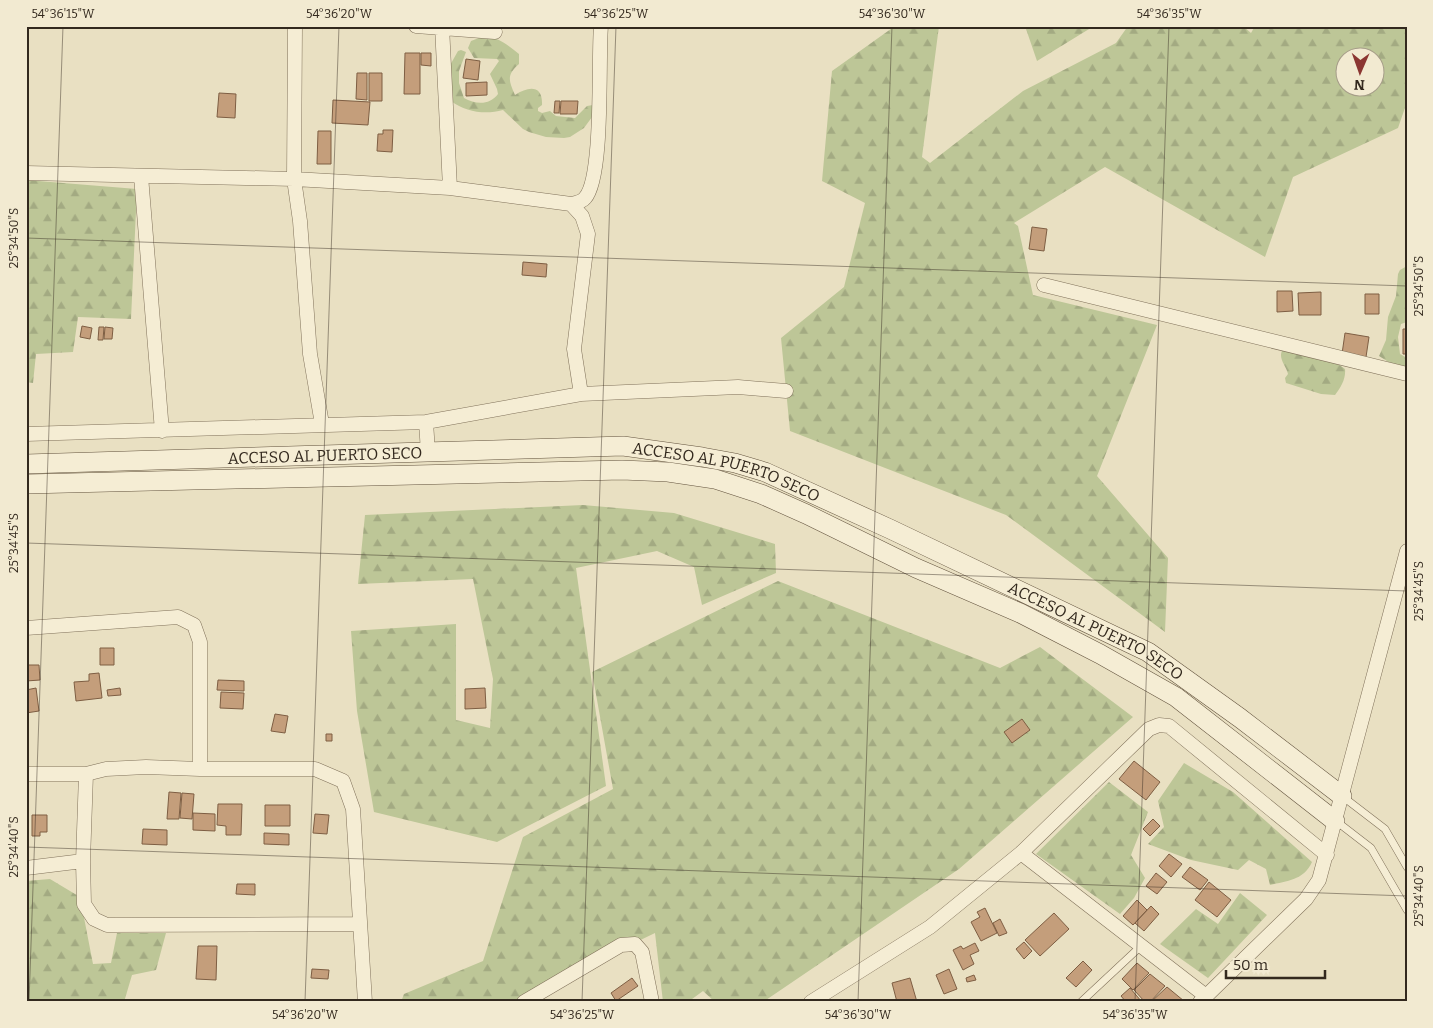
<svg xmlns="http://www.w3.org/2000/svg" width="1433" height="1028" font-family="Bitter,serif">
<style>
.forest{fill:url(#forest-firs);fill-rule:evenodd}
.building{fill:#c49e7b;stroke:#7e5e43}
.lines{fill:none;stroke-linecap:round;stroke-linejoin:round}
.lane-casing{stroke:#81725b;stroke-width:8}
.street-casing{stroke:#81725b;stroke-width:15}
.secondary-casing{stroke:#63533e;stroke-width:20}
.lane{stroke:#f5edd4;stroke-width:7}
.street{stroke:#f5edd4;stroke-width:14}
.secondary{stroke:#f5edd4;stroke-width:19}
.ticks{fill:none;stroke:#33291e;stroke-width:1;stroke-opacity:0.45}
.labels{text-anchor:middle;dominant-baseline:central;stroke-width:4;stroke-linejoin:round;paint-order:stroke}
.street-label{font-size:16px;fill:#33291e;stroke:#f2ead1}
.neatline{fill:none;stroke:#33291e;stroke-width:2}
.ticks-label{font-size:12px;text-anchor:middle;fill:#33291e}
</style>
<defs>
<pattern id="forest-firs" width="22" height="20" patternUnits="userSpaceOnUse" patternTransform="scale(1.25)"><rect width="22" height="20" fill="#bdc697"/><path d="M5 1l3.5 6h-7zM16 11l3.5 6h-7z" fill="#a3aa82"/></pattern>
</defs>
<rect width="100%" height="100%" fill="#e9e0c2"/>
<path class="forest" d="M895 26H939L922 157 930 163 1023 91 1116 43 1128 26H1243L1251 33 1255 26H1407V102L1398 128 1293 177 1265 257 1105 167 1014 223 1018 226 1033 295 1157 325 1097 476 1168 558 1165 632 1006 515 790 431 781 338 844 287 865 203 822 181 832 71ZM1346 58H1376V88H1346Z
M1025 26H1094L1037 61Z
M484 36C497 36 509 46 519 54V64C506 75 509 81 515 95 529 86 543 85 542 105L538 108V111L542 113 550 111 556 116 575 118 587 106 593 105 595 113 584 128 570 137 564 138 546 137 529 132 523 129 503 110C485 115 466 112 451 101L449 67 458 51 461 50 466 52 459 71V83L464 98C475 104 489 106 498 94L497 89 490 74 499 61 497 59 474 58 468 48 471 41Z
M26 180 137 189 131 319 78 317 73 352 36 354 33 383 26 382Z
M1407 266V322L1401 324 1398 337 1400 354 1407 358V371L1398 368 1379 356 1386 340 1388 317 1396 296 1398 274 1400 270Z
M1283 349C1298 352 1335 359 1345 369 1346 379 1341 387 1335 395L1321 394 1286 383 1285 378 1288 374C1286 365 1277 358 1283 349Z
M583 505 674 513 775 544 776 573 702 605 694 567 657 551 576 568 606 786 497 842 374 812 357 711 351 631 456 624V720L490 728 493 679 473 579 358 584 365 515Z
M778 581 1000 668 1040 647 1133 717 959 869 763 1002H715L703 991 688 1002H663L655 933 574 972 517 1002H401L404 994 483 961 523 837 613 789 592 672Z
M1184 763 1233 792 1312 862C1304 880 1287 881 1270 885L1266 869 1249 860 1238 870 1191 860 1148 844 1164 827 1158 801Z
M1109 782 1148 812 1131 855 1145 878 1134 898 1120 914 1036 854Z
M50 879 80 897 93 964 111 963 117 933H166L156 970 132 975 124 1002H26V881Z
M1240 893 1267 915 1208 978 1160 944 1196 909 1218 924Z"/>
<path class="building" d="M405 53H420V94H404Z
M421 53H431V66L421 65Z
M466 59 480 61 478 80 463 78Z
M357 73H367V100L356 99Z
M369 73H382V101H369Z
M487 82V95L466 96V83Z
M219 93 236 94 235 118 217 117Z
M333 100 370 102 368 125 332 123Z
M555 101H560L559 113H554Z
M561 101H578L577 114H560Z
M383 130H393L392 152 377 151 378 134H383Z
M318 131H331V164H317Z
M1032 227 1047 229 1044 251 1029 249Z
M523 262 547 264 546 277 522 275Z
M1277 291H1292L1293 311 1277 312Z
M1321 292V315H1299L1298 293Z
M1365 294H1379V314H1365Z
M82 326 92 328 90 339 80 337Z
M99 327H104L103 340H98Z
M105 327 113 328 112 339H104Z
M1403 329H1407V354H1403Z
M1345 333 1369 337 1366 357 1342 354Z
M100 648H114V665H100Z
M26 665H39L40 680 26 681Z
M99 673 102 698 76 701 74 682 89 681V674Z
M218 680 244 681V691L217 690Z
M36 688 39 711 26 713V690Z
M120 688 121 695 108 696 107 690Z
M485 688 486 708 465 709V689Z
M221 692 244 693 243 709 220 708Z
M275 714 288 716 285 733 271 731Z
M1022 719 1030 730 1012 743 1004 732Z
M326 734H332V741H326Z
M1134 761 1160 782 1146 800 1119 779Z
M169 792 181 793 179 819H167Z
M182 793 194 794 192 819 180 818Z
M218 804H242L241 835H226V826L217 825Z
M265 805H290V826H265Z
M193 813 215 814V831L193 830Z
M315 814 329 815 327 834 313 833Z
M32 815H47V832H40V836H32Z
M1153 819 1160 826 1150 836 1143 829Z
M143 829 167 830V845L142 844Z
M264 833 289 834V845L264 844Z
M1169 854 1182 864 1171 877 1159 866Z
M1190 867 1208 880 1200 890 1182 877Z
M1156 873 1167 882 1157 894 1146 886Z
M1209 882 1231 900 1217 917 1195 900Z
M237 884H255V895L236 894Z
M1137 900 1147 910 1133 925 1123 916Z
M1151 906 1159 914 1144 931 1135 923Z
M985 908 997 933 981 941 971 922 980 917 977 912Z
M1054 913 1069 929 1040 956 1025 940Z
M1000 919 1007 933 999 936 993 923Z
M1024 942 1032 951 1024 959 1016 949Z
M975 943 979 951 970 955 974 964 963 970 953 950 961 946 963 949Z
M198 946H217L216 980 196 979Z
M1083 961 1092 970 1076 987 1066 978Z
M1137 963 1149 973 1133 990 1122 979Z
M312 969 329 970 328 979 311 978Z
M949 969 957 989 944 994 936 975Z
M1150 974 1165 986 1150 1002H1145L1134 990Z
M974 975 976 980 967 982 966 978Z
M632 978 638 986 616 1001 611 993Z
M910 978 917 1002H897L892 983Z
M1167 987 1184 1001 1151 1002Z
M1130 988 1142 1002H1126L1121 996Z"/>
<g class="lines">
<defs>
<path id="lane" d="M1342 796 1385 829 1407 867
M1336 821 1371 848 1407 910
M1081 1002 1141 946"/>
<path id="street" d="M295 26 294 179 300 221 310 354 322 424
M416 26 495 32
M442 26 450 188
M26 173 294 179 450 188 571 204 582 216 588 234 574 349 581 394
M141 176 162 431
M571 204C576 203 582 202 585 198 604 177 598 59 601 26
M1044 285 1407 374
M426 422 428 452
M26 434 426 422 581 394 738 387 786 391
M26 628 178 617 194 625 200 642V769
M26 774H86L106 769 146 767 200 769H315L343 781 353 809 365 1002
M1021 853 1206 996
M83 861 84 904 94 919 107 925 359 924
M26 868 83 861 86 774
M524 1002 621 945 635 944 642 952 652 1002
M811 1002 930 927 1021 853 1149 729 1159 725 1169 726 1327 855
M1200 1002 1306 899 1319 880 1407 551"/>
<g id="secondary">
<path id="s1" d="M26 464 623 446 702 457 735 463 765 472 890 529 1148 652 1240 718 1342 796"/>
<path d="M26 484 622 470 668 472 715 479 761 494 806 514 916 568 1020 613 1100 654 1176 697 1335 821"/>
</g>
</defs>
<use href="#lane" class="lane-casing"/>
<use href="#street" class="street-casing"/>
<use href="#secondary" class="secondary-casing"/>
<use href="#lane" class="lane"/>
<use href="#street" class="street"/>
<use href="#secondary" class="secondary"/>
</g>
<path class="ticks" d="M26 238 1407 286M26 543 1407 591M26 847 1407 896M29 1002 63 26M305 1002 339 26M582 1002 616 26M858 1002 892 26M1135 1002 1169 26"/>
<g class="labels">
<g class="street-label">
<text stroke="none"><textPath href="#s1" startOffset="299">ACCESO AL PUERTO SECO</textPath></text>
<text stroke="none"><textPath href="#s1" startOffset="704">ACCESO AL PUERTO SECO</textPath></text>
<text stroke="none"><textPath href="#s1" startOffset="1109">ACCESO AL PUERTO SECO</textPath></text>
</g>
</g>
<rect width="1433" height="1028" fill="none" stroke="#f2ead1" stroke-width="55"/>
<g transform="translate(1360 72) rotate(182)"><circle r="24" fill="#f2ead1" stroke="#a69d89"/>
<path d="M0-4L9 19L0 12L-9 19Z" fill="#8b3631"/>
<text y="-8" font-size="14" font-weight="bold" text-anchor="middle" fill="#33291e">N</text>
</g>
<path d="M1226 970v8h99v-8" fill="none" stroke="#33291e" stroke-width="2.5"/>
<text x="1233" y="970" font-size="15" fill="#33291e" stroke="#f2ead1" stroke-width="4" paint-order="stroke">50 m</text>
<rect x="28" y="28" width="1378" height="972" class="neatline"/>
<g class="ticks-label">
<text x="63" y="18">54°36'15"W</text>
<text x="339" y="18">54°36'20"W</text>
<text x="616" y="18">54°36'25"W</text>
<text x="892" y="18">54°36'30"W</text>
<text x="1169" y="18">54°36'35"W</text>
<text transform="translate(14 238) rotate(-90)" y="4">25°34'50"S</text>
<text transform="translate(1419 286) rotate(-90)" y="4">25°34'50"S</text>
<text transform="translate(14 543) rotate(-90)" y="4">25°34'45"S</text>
<text transform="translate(1419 591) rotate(-90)" y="4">25°34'45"S</text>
<text transform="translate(14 847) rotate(-90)" y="4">25°34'40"S</text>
<text transform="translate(1419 896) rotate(-90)" y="4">25°34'40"S</text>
<text x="305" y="1019">54°36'20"W</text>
<text x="582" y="1019">54°36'25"W</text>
<text x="858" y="1019">54°36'30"W</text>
<text x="1135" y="1019">54°36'35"W</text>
</g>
</svg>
